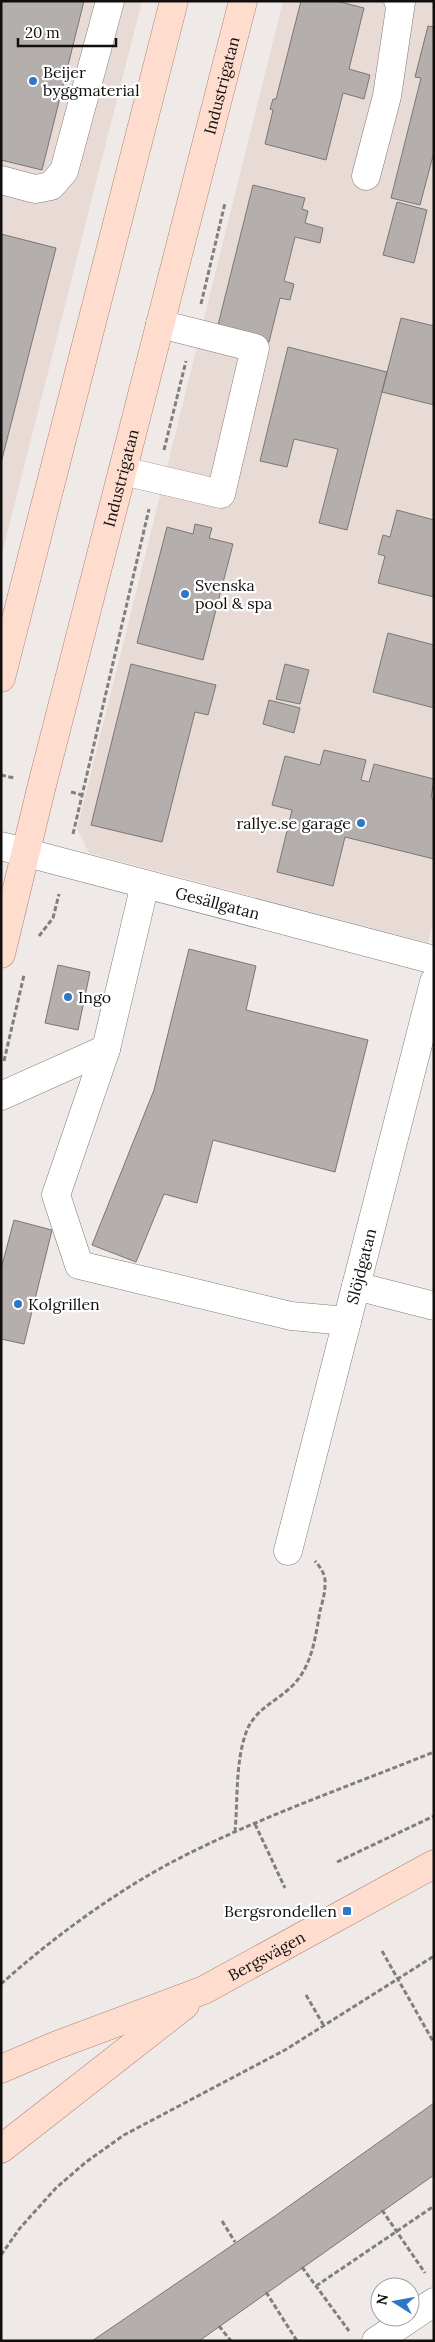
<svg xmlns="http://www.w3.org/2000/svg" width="435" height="2342" font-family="Lora,serif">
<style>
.built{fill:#e8dbd6}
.building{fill:#b4afad;stroke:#7b7674}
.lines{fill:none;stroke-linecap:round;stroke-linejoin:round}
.minor-casing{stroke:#817c7a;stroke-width:29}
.major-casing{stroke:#ab8576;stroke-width:29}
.path{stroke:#817e7d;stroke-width:3;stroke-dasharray:5 2.5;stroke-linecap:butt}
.minor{stroke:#fff;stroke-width:28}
.major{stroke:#fedcce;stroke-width:28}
.poi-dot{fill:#2c77c7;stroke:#fff;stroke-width:2}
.labels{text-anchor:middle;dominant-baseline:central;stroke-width:4.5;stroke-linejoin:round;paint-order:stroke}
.poi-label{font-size:16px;fill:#100f0e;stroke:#fff;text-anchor:start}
.street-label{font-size:16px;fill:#100f0e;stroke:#fff}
</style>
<rect width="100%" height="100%" fill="#efeae8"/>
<path class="built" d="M1 1H142L1 558Z
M283 1H434V918L428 943 89 853 77 829Z"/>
<path class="building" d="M1 1H84L42 170 1 160Z
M301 1H337L364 8 349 69 370 75 364 99 343 93 326 160 265 144 273 110 270 109 273 99H276Z
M428 26 434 27V152L420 205 391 198 421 78 415 77Z
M253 185 305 198 302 209 308 211 305 223 323 228 320 243 295 237 284 281 294 284 290 300 280 298 269 342 217 329Z
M397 202 427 210 414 263 383 255Z
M1 234 56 248 1 463Z
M401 318 434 326V405L382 392Z
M288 347 387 372 347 530 319 523 338 449 294 439 287 467 260 461Z
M397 510 434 520V597L378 583 385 556 378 554 383 535 390 537Z
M195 524 212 528 209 538 233 544 203 660 137 643 167 527 193 534Z
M388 633 434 645V708L373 692Z
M131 664 216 685 208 715 195 712 162 842 91 825Z
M285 664 309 670 300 704 276 699Z
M269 700 300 708 294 733 263 724Z
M324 750 366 760 361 780 369 782 374 764 434 779 431 798 434 799V859L345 837 333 886 277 872 292 810 272 805 285 756 320 765Z
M189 949 256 966 246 1010 368 1040 335 1172 213 1140 197 1203 164 1194 136 1262 92 1245 154 1090Z
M58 965 90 972 78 1030 45 1023Z
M14 1220 52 1230 24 1344 1 1339V1269Z
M434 2103V2175L199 2341H92L275 2216Z"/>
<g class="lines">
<defs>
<g id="minor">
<path d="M366 176 387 96 401 2 398 1"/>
<path d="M1 180 35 189 51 186 64 171 110 1"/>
<path d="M123 471 221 494 255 348 160 324"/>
<path id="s1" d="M1 846 434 960"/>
<path d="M145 884 106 1049 56 1195 79 1265 291 1316 347 1321"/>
<path d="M1 1096 106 1049"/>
<path d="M356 1286 434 1306"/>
<path id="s2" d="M288 1551 434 982"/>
<path d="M376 2341 434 2302"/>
</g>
<g id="major">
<path d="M1 678 174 1"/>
<path id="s3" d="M1 954 42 785 243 1"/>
<path id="s4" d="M1 2069 57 2045 204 1990 434 1864"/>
<path d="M1 2149 185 2005"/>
</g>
</defs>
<use href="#minor" class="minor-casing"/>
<use href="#major" class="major-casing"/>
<path class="path" d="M201 304 225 203
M164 450 186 361
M1 775 14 778
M71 792 82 795
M73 834 149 509
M39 936 53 918 59 894
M4 1061 24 975
M255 1824 285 1888
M235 1832C238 1799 235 1761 247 1730 256 1709 275 1702 290 1688 312 1668 315 1639 320 1611 322 1603 325 1594 325 1585 326 1575 321 1568 315 1561
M337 1862 434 1816
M382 1951 434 2043
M1 1984C51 1939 115 1892 174 1861 257 1818 347 1787 434 1752
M306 1995 324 2026
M382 2210 425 2273
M222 2221 235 2242
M1 2255 20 2228 56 2188 86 2162 124 2135 285 2050 434 1956
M302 2267 349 2331
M316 2286 434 2206
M266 2292 297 2341
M219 2326 231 2341"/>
<use href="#minor" class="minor"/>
<use href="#major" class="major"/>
</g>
<g class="poi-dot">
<circle cx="33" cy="81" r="5"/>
<circle cx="185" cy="594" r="5"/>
<circle cx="361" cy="823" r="5"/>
<circle cx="68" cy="997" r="5"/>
<circle cx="18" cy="1304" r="5"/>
<rect x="342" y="1906" width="10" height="10" rx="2.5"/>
</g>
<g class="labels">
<g class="poi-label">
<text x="43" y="72">Beijer<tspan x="43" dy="18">byggmaterial</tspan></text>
<text x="195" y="585">Svenska<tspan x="195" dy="18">pool &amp; spa</tspan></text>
<text x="351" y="823" text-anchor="end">rallye.se garage</text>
<text x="78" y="997">Ingo</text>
<text x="28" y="1304">Kolgrillen</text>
<text x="337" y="1911" text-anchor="end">Bergsrondellen</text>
</g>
<g class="street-label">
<text stroke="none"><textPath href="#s3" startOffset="896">Industrigatan</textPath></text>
<text stroke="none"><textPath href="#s3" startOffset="491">Industrigatan</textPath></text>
<text stroke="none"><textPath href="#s1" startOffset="224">Gesällgatan</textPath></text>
<text stroke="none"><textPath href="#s2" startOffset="294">Slöjdgatan</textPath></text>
<text stroke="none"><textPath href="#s4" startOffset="289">Bergsvägen</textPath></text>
</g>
</g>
<rect width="435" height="2342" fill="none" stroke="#100f0e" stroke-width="5"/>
<g transform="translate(395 2302) rotate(281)"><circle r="24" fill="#ffffff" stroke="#9f9f9f"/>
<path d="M0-4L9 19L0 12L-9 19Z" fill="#2c77c7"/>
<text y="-8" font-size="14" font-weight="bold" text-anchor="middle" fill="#100f0e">N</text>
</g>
<path d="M18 38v8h98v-8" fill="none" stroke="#100f0e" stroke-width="2.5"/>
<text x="25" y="38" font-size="15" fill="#100f0e" stroke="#ffffff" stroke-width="4" paint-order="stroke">20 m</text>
</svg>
